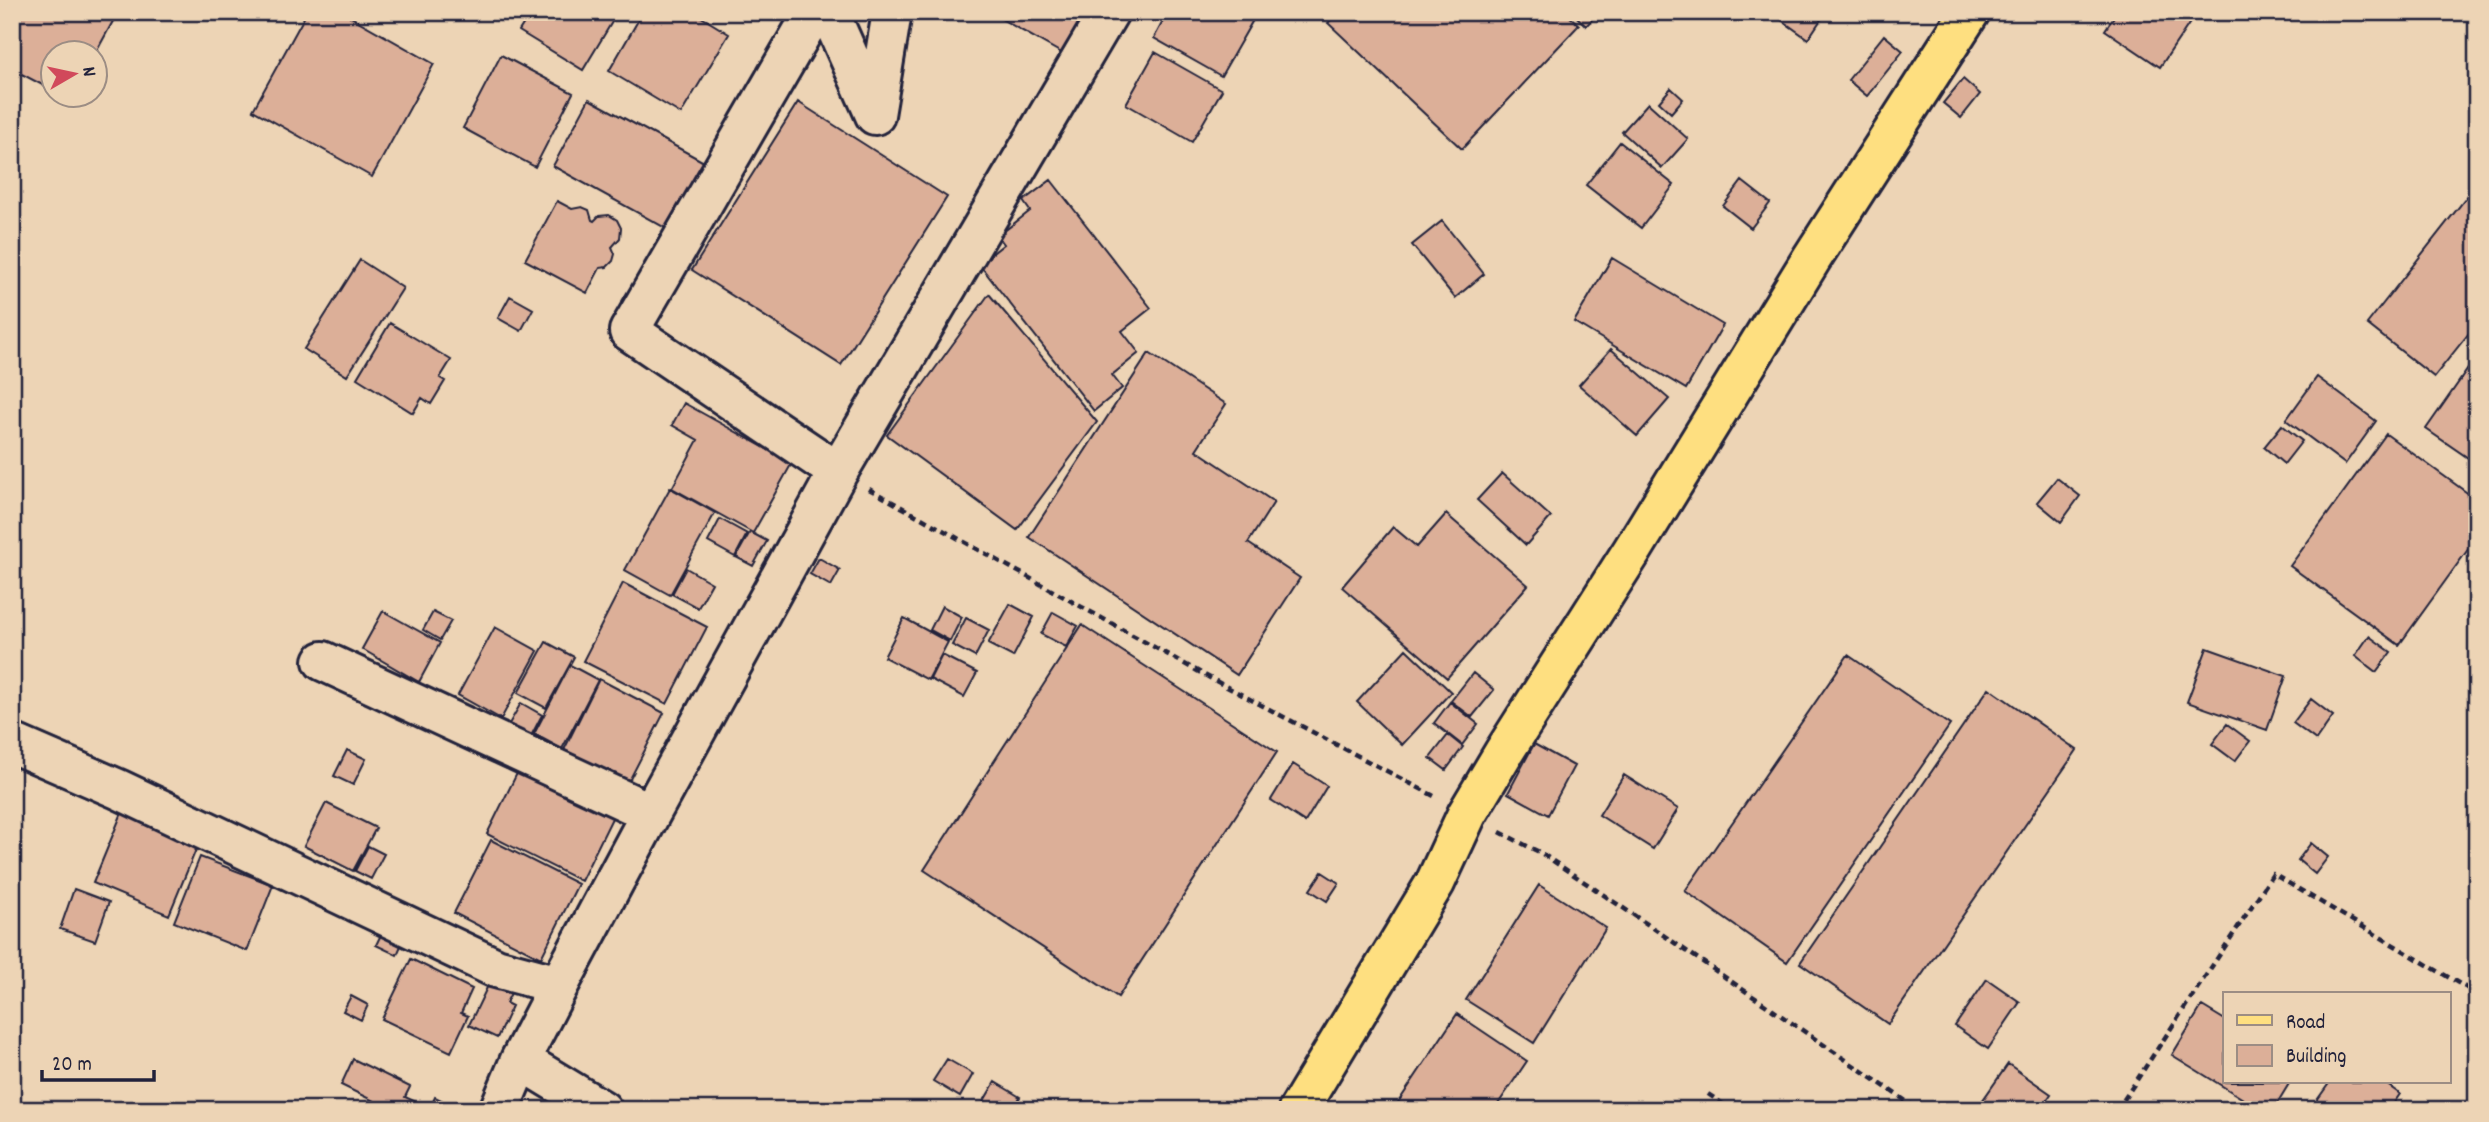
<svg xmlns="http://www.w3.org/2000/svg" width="2489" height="1122" font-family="Dekko,sans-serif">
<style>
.building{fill:#dcaf98;stroke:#22223b;stroke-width:2}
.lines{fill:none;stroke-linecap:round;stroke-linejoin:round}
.minor-casing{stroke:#22223b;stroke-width:44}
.major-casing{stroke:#22223b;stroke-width:44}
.path{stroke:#22223b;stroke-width:4.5;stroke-dasharray:7 5;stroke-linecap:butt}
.minor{stroke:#edd4b5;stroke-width:38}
.major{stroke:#fedf80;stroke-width:38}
</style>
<rect width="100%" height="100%" fill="#edd4b5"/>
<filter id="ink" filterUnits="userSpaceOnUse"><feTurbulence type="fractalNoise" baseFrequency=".0143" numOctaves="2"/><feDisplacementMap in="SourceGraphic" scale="14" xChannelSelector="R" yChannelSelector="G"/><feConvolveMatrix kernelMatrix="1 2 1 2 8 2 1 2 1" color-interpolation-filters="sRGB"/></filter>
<g filter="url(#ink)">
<path class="building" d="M12 12H118L94 56V52H52V90L12 69Z
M307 12H342L434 64 372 177 253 110Z
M531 12H618L583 70 519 31Z
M643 12H693L729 34 681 114 609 71Z
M989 12H1088L1065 55Z
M1168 12H1239L1253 20 1221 76 1154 38Z
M1338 12H1565L1579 25 1462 149 1328 23Z
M1572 12H1599L1586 26Z
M1770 12H1826L1808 39Z
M2117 12H2197L2160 67 2105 30Z
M1884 35 1903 51 1867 96 1848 80Z
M1155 52 1222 90 1192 142 1126 104Z
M501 55 573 93 535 167 463 128Z
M1963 79 1980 94 1961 118 1943 103Z
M1671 88 1683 99 1671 113 1659 102Z
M589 99 704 162 667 229 553 166Z
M798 102 947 197 841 365 692 270Z
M1648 103 1688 139 1662 168 1622 132Z
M1620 142 1674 185 1641 228 1586 185Z
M1051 180 1151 308 1122 331 1139 353 1112 375 1122 388 1094 411 979 264 1004 244 998 236 1030 211 1023 201Z
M1742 181 1770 203 1751 228 1723 206Z
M2477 184V323L2434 377 2367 324Z
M557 201 572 209 582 207 589 210 592 220 594 221 599 216 609 215 617 220 621 228 620 238 612 247 615 254 613 261 607 267 600 268 587 293 525 260Z
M1442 221 1484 274 1455 298 1412 245Z
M1612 258 1723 325 1686 389 1574 322Z
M360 260 403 288 347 376 304 349Z
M989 294 1097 422 1017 530 887 435Z
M510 296 533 309 521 331 498 318Z
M390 323 451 360 440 378 445 381 431 404 422 398 413 413 357 378Z
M1611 349 1669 399 1637 436 1579 385Z
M1149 353 1226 404 1196 450 1274 502 1248 543 1300 578 1237 675 1029 537Z
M2477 356V464L2426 429Z
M2317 377 2376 421 2345 464 2286 420Z
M684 403 792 463 753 533 672 488 698 440 672 425Z
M2282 425 2302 441 2284 464 2264 447Z
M2386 434 2477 500V537L2399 645 2290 566Z
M1502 473 1551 517 1526 545 1477 500Z
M2057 478 2080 496 2061 522 2037 502Z
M670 488 715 513 670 595 625 570Z
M1446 514 1528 585 1447 678 1342 587 1393 527 1417 547Z
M720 519 747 534 735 557 708 542Z
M750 532 767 541 753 566 736 557Z
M819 558 840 570 831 586 810 574Z
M686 568 712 583 698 608 672 594Z
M623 583 707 627 667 704 583 661Z
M1010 604 1034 617 1013 657 988 644Z
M942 606 962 617 950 641 930 630Z
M383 611 440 643 419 682 362 649Z
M433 612 451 621 440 640 423 630Z
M1053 612 1078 626 1066 647 1041 634Z
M904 618 948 642 928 680 884 657Z
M966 618 989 630 975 657 952 645Z
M1082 625 1277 752 1118 997 924 870Z
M495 627 538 651 501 719 458 695Z
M2369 636 2391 652 2376 672 2355 656Z
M546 642 574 657 546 708 518 693Z
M2207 648 2286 676 2267 730 2187 702Z
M1406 649 1451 692 1402 745 1357 702Z
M942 655 977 673 964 697 930 679Z
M1848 655 1950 725 1787 962 1685 891Z
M570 665 598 680 562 749 534 734Z
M1473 673 1494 690 1472 717 1451 701Z
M599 679 664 713 628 783 564 750Z
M1989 688 2077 750 1888 1024 1800 963Z
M2311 699 2333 716 2316 740 2293 723Z
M1450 702 1478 724 1462 745 1434 723Z
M521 703 542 715 531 736 509 724Z
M2227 724 2250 741 2235 761 2212 744Z
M1448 735 1463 747 1446 770 1430 758Z
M1534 744 1574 766 1548 815 1508 793Z
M347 750 366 759 353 785 334 776Z
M523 761 617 808 581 881 487 834Z
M1293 764 1327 786 1305 822 1271 800Z
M1624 775 1678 809 1653 849 1599 815Z
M126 803 202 835 169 915 93 883Z
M326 803 376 828 353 871 304 846Z
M491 840 578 884 541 958 454 913Z
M2311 843 2328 857 2315 874 2298 860Z
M368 846 384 854 371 879 355 871Z
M200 857 273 885 247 951 174 922Z
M1322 872 1339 883 1327 901 1310 890Z
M1539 885 1606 928 1534 1043 1466 1000Z
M74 889 109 902 95 941 60 929Z
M386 924 406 934 397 955 376 945Z
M411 959 472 989 461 1013 468 1016 451 1052 382 1019Z
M493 975 515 985 506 1003 512 1006 497 1038 469 1025Z
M1987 979 2020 1002 1988 1049 1955 1026Z
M351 996 368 1005 361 1020 343 1011Z
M2202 1006 2225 1020V1082H2290L2273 1110H2261L2172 1055Z
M1457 1014 1527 1061 1494 1110H1393Z
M353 1059 410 1087 405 1097 414 1101 410 1110H392L341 1085Z
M947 1059 973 1074 960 1097 933 1081Z
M2008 1064 2051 1094 2040 1110H1981L1978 1107Z
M995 1082 1020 1097 1012 1110H987L981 1106Z
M2330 1082H2383L2400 1094 2389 1110H2310Z
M435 1097 461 1110H429Z"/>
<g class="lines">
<defs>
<path id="minor" d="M814 12 629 331 838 472
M829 12 875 115 892 12
M323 661 651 813
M12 743 118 789 496 968 559 985
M520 1060 602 1110
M499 1110 520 1060 559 985 651 813 838 472 1109 12"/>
<path id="major" d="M1298 1110 1435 883 1467 814 1504 752 1632 551 1812 258 1970 12"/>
</defs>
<use href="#minor" class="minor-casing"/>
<use href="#major" class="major-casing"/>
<path class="path" d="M869 489 1210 678 1434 796
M1500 832 1541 853 1653 928 1919 1110
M1708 1094 1732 1110
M2117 1110 2273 874 2477 994"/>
<use href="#minor" class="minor"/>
<use href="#major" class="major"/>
</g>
</g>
<rect width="2489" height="1122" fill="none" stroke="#edd4b5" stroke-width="42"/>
<rect x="21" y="21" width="2447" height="1080" fill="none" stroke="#22223b" stroke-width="2.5" filter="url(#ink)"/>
<rect x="2223" y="992" width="228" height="91" fill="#edd4b5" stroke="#9c8d84" stroke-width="2"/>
<rect x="2237" y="1015" width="35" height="10" fill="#fedf80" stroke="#9c8d84" stroke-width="2"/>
<text x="2286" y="1028" font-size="21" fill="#22223b">Road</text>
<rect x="2237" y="1045" width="35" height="21" fill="#dcaf98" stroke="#9c8d84" stroke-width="2"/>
<text x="2286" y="1062" font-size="21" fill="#22223b">Building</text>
<g transform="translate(74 74) rotate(81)"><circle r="33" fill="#edd4b5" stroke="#9c8d84" stroke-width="2"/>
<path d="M0-5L12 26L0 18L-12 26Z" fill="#d1495b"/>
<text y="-10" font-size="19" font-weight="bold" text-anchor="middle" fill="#22223b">N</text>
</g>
<path d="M42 1070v10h112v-10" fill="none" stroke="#22223b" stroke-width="3.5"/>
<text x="52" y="1070" font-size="21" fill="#22223b" stroke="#edd4b5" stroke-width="5" paint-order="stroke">20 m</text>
</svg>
